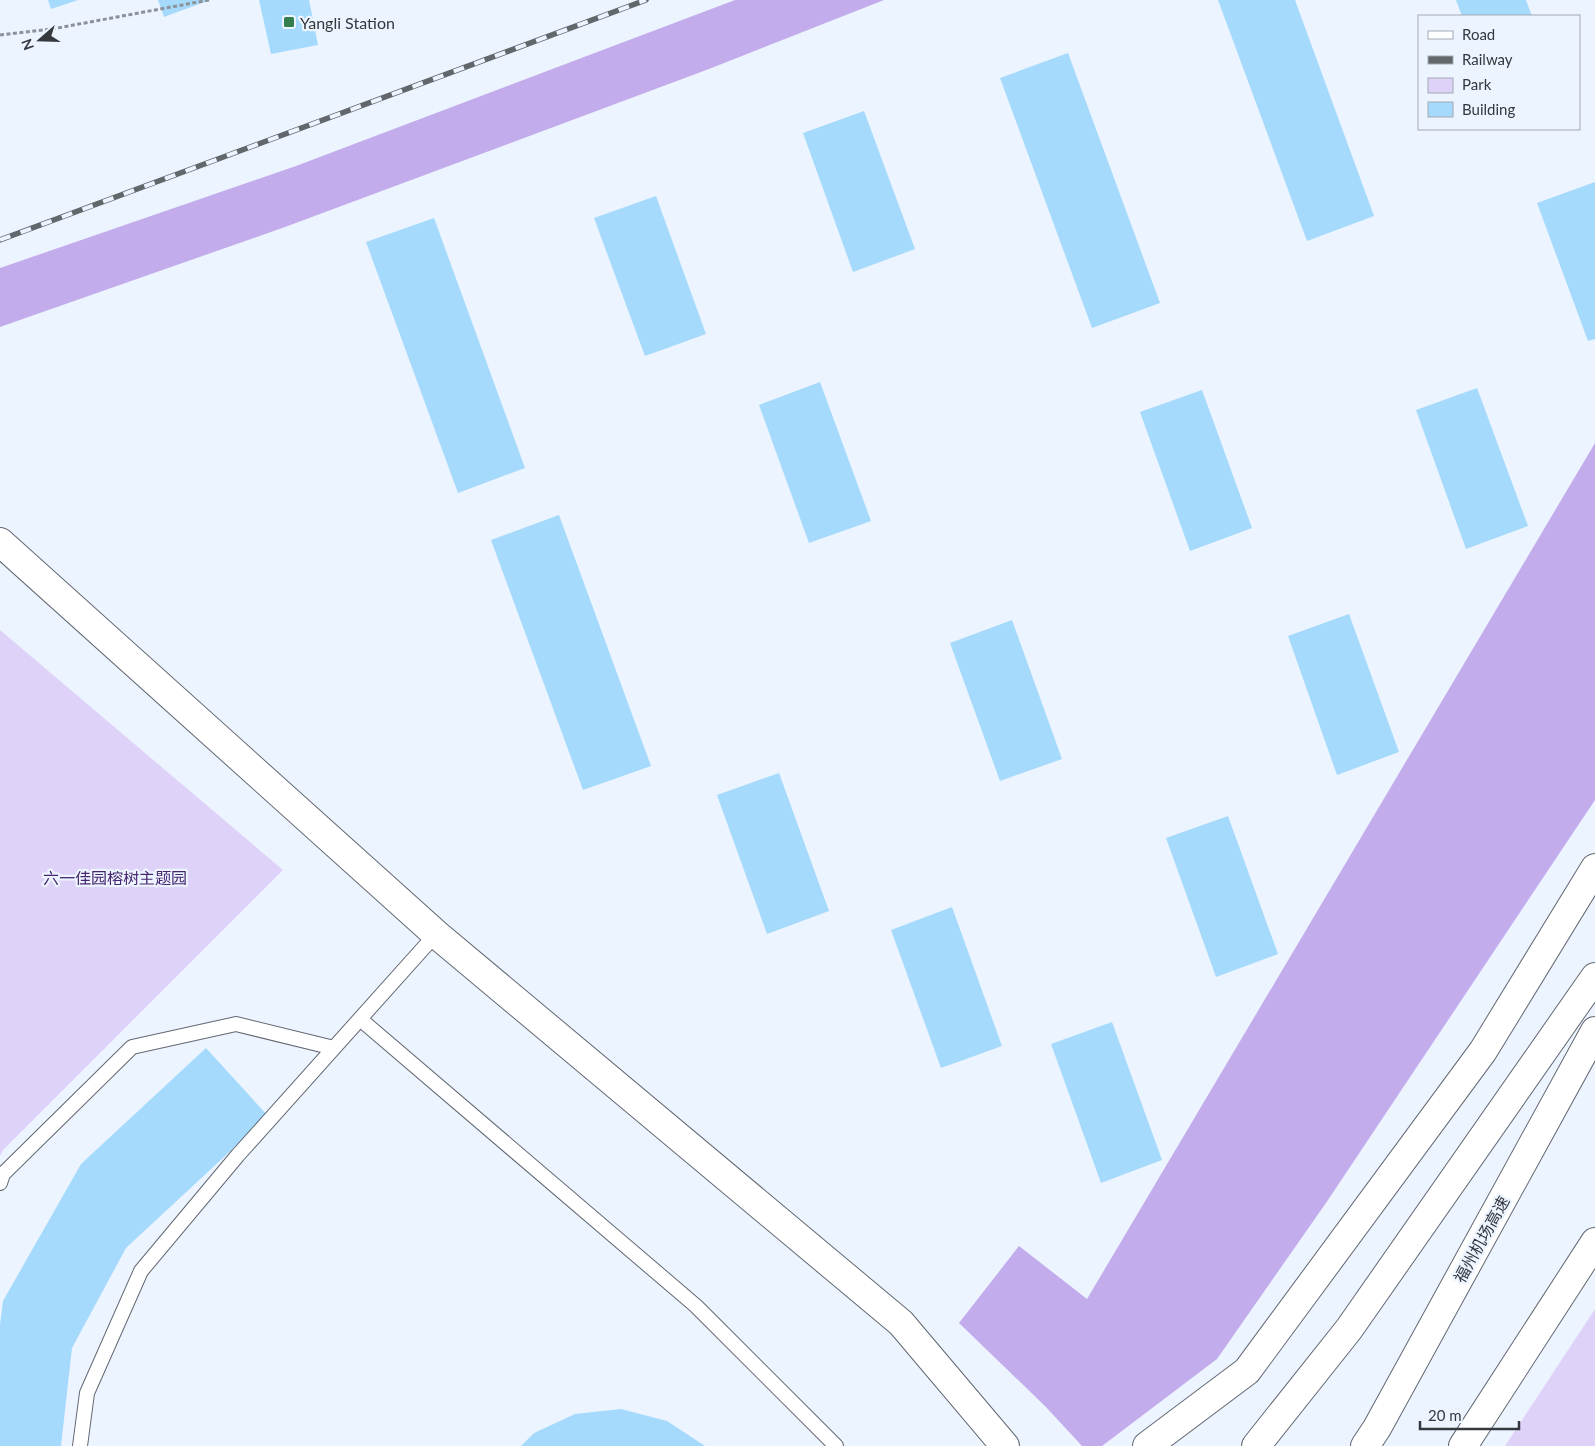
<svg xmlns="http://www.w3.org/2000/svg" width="1595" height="1446" font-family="Lato,'Noto Sans SC',sans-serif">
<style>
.green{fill:#dfd2f9}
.forest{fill:#c3acec}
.building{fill:#a5dafd}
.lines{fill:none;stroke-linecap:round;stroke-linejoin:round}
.service-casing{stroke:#626872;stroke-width:16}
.tertiary-casing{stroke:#626872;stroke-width:30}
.secondary-casing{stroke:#626872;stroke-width:30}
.motorway-casing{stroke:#626872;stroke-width:30}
.path{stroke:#8c9299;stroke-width:3;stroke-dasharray:4 2.5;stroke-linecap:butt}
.service{stroke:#fff;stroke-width:14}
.tertiary{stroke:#fff;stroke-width:28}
.secondary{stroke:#fff;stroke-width:28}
.motorway{stroke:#fff;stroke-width:28}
.rail-casing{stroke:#62676c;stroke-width:5.5}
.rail{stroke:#ecf4ff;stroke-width:4;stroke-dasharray:11;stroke-linecap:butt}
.poi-dot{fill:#337f4e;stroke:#ecf4ff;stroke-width:2}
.labels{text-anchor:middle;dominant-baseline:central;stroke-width:4.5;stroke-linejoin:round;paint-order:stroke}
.poi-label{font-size:16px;fill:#35383c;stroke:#ecf4ff;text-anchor:start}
.park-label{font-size:16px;fill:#472670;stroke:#ecf4ff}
.street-label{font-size:16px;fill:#35383c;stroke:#ecf4ff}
</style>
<rect width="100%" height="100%" fill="#ecf4ff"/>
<path class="green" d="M0 630 283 870 3 1150 0 1156Z
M1595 1309V1446H1505Z"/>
<path class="forest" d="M735 0H884L709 69 285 227 0 327V268L296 166Z
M1595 443V800L1328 1200 1217 1359 1102 1446H1082L1045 1406 959 1323 1019 1246 1087 1299Z"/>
<path class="building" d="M48 0H78L51 9Z
M158 0H210L164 17Z
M259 0H309L318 45 271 54Z
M1218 0H1295L1374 216 1307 241Z
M1456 0H1526L1532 16H1462Z
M1068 53 1160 303 1092 328 1000 78Z
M864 111 915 249 853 272 803 133Z
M1595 182V339L1588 341 1537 203Z
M656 196 706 334 645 356 594 218Z
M434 218 525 468 458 493 366 242Z
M820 382 871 521 809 543 759 405Z
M1477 388 1528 526 1466 549 1416 410Z
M1202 390 1252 528 1190 551 1140 412Z
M559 515 651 766 583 790 491 540Z
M1349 614 1399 752 1337 775 1288 636Z
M1012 620 1062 759 1000 781 950 643Z
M779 773 829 911 767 934 717 795Z
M1228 816 1278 954 1216 977 1166 838Z
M952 907 1002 1046 941 1068 891 930Z
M1112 1022 1162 1160 1101 1183 1051 1044Z
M206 1048 268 1116 126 1248 72 1348 61 1446H0V1325L3 1301 81 1164Z
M621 1409 667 1421 705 1446H521L534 1433 575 1414Z"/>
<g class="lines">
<defs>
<path id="service" d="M360 1019 696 1306 836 1446
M0 1183 3 1174 132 1047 236 1024 334 1048
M80 1446 87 1393 141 1271 238 1155 436 934"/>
<path id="tertiary" d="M1147 1446 1247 1371 1483 1051 1595 868"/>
<path id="secondary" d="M0 542 436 934 901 1323 1005 1446"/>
<path id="motorway" d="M1256 1446 1349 1329 1595 977
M1365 1446 1377 1428 1595 1031
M1463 1446 1595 1242"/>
</defs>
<use href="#service" class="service-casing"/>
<use href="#tertiary" class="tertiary-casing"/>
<use href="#secondary" class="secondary-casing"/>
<use href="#motorway" class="motorway-casing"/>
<path class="path" d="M0 35 52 29 209 0"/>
<use href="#service" class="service"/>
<use href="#tertiary" class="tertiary"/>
<use href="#secondary" class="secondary"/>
<use href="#motorway" class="motorway"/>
<defs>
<path id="rail" d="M0 240 646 0"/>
</defs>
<use href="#rail" class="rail-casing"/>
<use href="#rail" class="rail"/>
</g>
<rect class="poi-dot" x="283" y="16" width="12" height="12" rx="2.5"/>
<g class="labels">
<g class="poi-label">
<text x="300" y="22">Yangli Station</text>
</g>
<g class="park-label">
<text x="115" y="877">六一佳园榕树主题园</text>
</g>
<g class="street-label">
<text transform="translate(1481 1239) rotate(-61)">福州机场高速</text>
</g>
</g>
<rect x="1418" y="15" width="162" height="115" fill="#ecf4ff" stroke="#a3a9b1"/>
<rect x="1428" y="31" width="25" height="8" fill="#ffffff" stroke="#a3a9b1"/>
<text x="1462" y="40" font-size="15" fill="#35383c">Road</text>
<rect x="1428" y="56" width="25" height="8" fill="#62676c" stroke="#a3a9b1"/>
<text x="1462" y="65" font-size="15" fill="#35383c">Railway</text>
<rect x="1428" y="78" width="25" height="15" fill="#dfd2f9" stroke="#a3a9b1"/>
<text x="1462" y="90" font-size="15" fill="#35383c">Park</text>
<rect x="1428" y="102" width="25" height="15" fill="#a5dafd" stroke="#a3a9b1"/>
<text x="1462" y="115" font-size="15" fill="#35383c">Building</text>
<g transform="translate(40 40) rotate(250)" stroke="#ecf4ff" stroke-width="4" paint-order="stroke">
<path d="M0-4L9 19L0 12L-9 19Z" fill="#35383c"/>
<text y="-8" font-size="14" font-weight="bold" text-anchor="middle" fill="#35383c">N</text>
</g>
<path d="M1420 1421v8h99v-8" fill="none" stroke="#35383c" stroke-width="2.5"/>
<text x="1428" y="1421" font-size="15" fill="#35383c" stroke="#ecf4ff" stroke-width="4" paint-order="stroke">20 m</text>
</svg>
